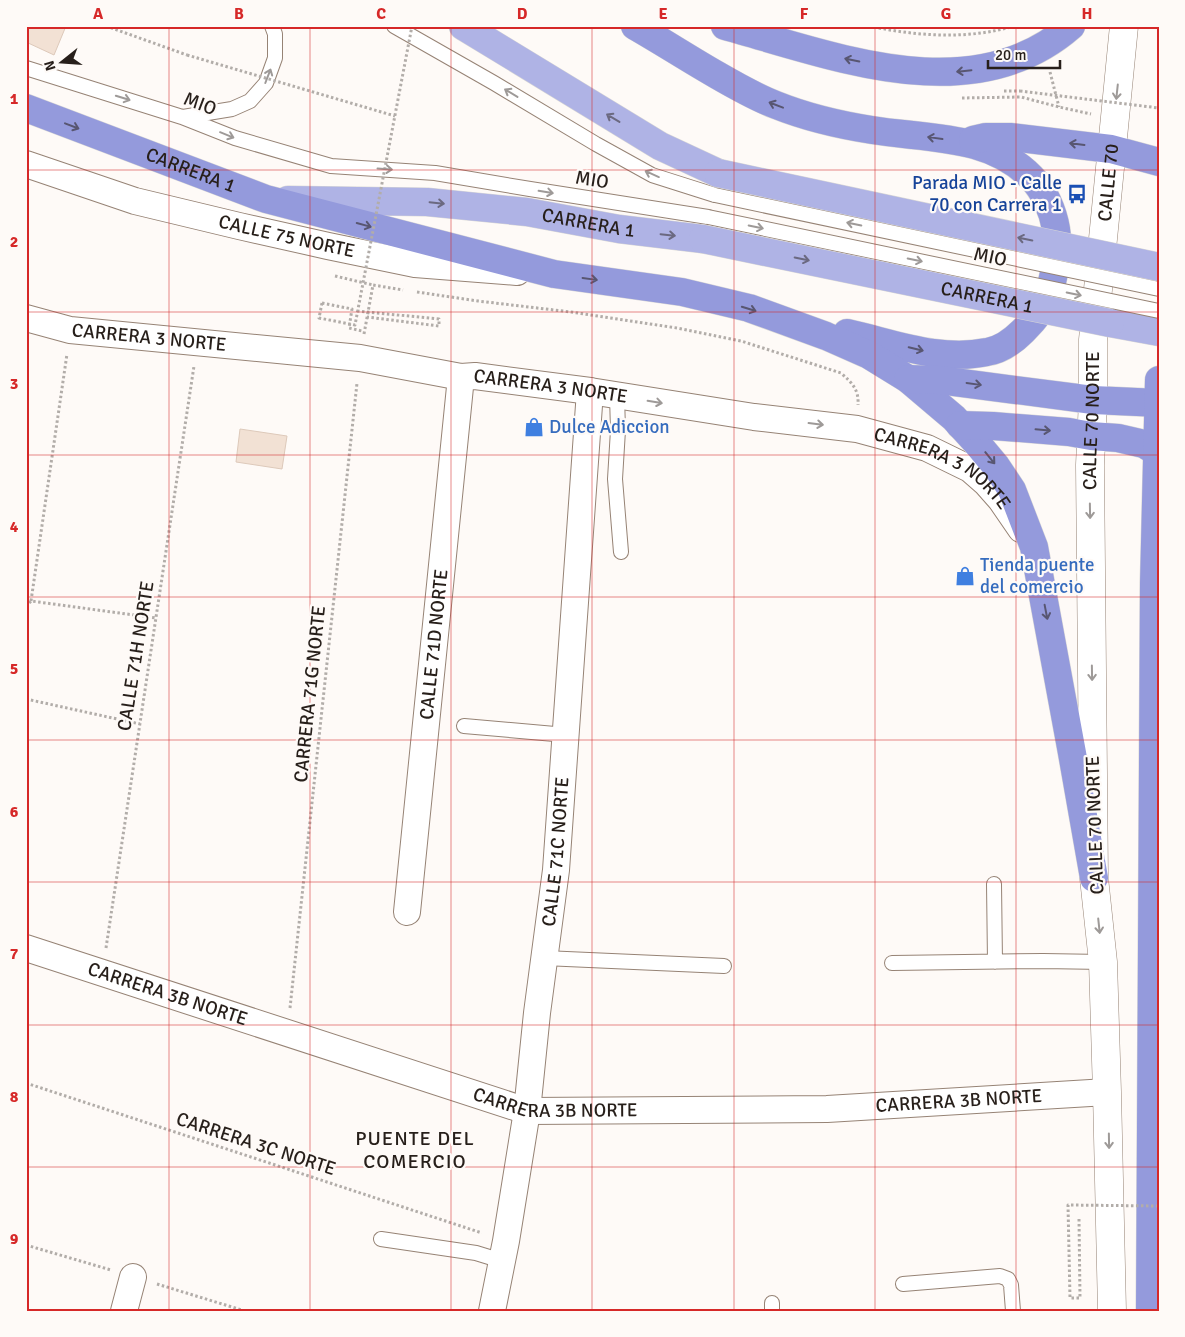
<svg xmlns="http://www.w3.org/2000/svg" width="1185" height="1337" font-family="Signika,sans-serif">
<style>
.building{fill:#f2e1d4;stroke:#ddc9ba}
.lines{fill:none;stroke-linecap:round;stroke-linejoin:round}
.service-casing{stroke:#968375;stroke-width:16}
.minor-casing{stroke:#968375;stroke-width:28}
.tertiary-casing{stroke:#968375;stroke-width:29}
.primary-casing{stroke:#d8d7d6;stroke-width:29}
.trunk-casing{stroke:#d8d7d6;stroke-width:29}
.path{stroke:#b2ada9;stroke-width:3;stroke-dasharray:2.5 2.5;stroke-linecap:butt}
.service{stroke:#fff;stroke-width:14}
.minor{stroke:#fff;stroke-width:26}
.tertiary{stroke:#fff;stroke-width:28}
.primary{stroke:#afb3e5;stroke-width:28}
.trunk{stroke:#949adc;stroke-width:28}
.service-bridge-casing{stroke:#968375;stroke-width:16;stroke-linecap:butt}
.primary-bridge-casing{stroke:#d8d7d6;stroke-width:29;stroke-linecap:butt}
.path-bridge{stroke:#b2ada9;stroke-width:3;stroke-dasharray:2.5 2.5;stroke-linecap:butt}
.service-bridge{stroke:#fff;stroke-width:14}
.primary-bridge{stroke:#afb3e5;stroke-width:28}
.oneway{stroke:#585671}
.oneway2{stroke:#9e9a98}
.oneway3{stroke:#6b6980}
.grid{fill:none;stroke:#d62828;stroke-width:1;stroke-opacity:0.55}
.labels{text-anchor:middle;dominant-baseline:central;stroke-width:4.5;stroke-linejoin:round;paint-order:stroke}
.street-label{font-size:19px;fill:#271f1a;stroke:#fefaf7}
.transit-label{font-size:19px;fill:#164399;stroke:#fefaf7;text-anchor:end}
.shop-label{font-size:19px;fill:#366cbe;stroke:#fefaf7;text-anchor:start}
.neighbourhood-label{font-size:20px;letter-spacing:1px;fill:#271f1a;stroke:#fefaf7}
.neatline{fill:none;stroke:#d62828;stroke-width:2}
.grid-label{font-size:16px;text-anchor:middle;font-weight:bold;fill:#d62828}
</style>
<rect width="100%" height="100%" fill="#fefaf7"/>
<path class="building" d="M26 26H66L54 55 26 42Z
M240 429 287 436 282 469 236 462Z"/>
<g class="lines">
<defs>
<path id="service" d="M394 26 494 83 596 144 652 175 715 195
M26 68 182 117 235 138 331 166 435 173 530 189 708 217
M183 117 232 109 250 101 266 83 275 58V34L272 26
M617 396 618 430 615 479 621 552
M464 726 566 735
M994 884 995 962
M544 958 724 966
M892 963 1043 961 1103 962
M381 1239 476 1253 502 1261
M903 1284 1000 1276 1008 1279 1011 1285 1013 1311
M772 1303V1311"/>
<g id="minor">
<path id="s1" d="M26 164 135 201 239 226 328 246 415 264 517 272"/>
<path id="s2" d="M26 318 70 330 360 358 461 377 475 376 590 391 754 417 857 429 927 448 970 469 986 483 1001 500 1021 529"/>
<path id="s3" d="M407 912 461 377"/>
<path id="s4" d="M26 948 527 1111 827 1109 1107 1092"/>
<path d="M124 1311 133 1277"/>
<path id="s5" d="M492 1311 506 1241 527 1111 537 1013 556 870 590 391"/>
</g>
<g id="tertiary">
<path id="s6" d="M1112 1311 1107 1092 1103 962 1094 878 1090 465 1093 400V340L1124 26"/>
</g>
<g id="primary">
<path d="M463 26 660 146 718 173"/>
<path id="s7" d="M288 200 427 202 527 212 619 229 703 239"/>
<path d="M1110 323 1159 332"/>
</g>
<g id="trunk">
<path d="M635 26C663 42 689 59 717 75 736 86 755 97 776 105 806 117 840 125 872 130 926 139 989 134 1031 177 1044 190 1053 211 1056 229 1060 252 1053 290 1041 310 1036 317 1030 324 1023 331 1013 341 1001 350 987 352 940 362 893 343 847 333"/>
<path d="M725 26C835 56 973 112 1071 26"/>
<path id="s8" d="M26 108 266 199 554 274 682 292 749 308 826 336 869 355 908 379 954 418 976 442 996 466 1012 490 1034 547 1072 753 1094 878"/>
<path d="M973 140 986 137H1010L1111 149 1159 162"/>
<path d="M908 379 939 380 1093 400 1159 403"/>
<path d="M960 425 993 426 1069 432 1091 436 1118 438 1144 444 1157 452"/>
<path d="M1150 1311 1154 583 1159 380"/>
</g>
</defs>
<use href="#service" class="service-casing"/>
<use href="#minor" class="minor-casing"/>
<use href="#tertiary" class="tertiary-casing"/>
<use href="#primary" class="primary-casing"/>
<use href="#trunk" class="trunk-casing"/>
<path class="path" d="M106 26 187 55
M869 26C916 36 968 40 1014 26
M1050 72 1059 107
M1004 91H1020
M962 98 1021 97 1059 107 1091 114
M335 276 373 285
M417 292 478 301 571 312 677 328 741 341 841 373C852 383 859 389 858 405
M322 303 352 309 349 328 362 331
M364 334 373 285 403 290
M31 601 67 354
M26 607 31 601 156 618
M26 699 140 724
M106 948 194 366
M290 1008 357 383
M26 1083 482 1233
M26 1245 111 1270
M157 1284 245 1311"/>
<use href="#service" class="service"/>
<use href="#minor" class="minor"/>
<use href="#tertiary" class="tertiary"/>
<use href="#primary" class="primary"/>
<use href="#trunk" class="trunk"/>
<defs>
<path id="service-bridge" d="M715 195 1159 289
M708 217 1159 311"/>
<g id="primary-bridge">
<path d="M718 173 1159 267"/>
<path id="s9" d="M703 239 1110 323"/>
</g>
</defs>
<use href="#service-bridge" class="service-bridge-casing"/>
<use href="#primary-bridge" class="primary-bridge-casing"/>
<path class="path-bridge" d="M187 55 395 116
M1020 91 1159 108
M322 303 319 318 355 325 412 26
M357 311 439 319V326L367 317
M1079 1219 1080 1298H1070L1068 1205 1159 1206"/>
<use href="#service-bridge" class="service-bridge"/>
<use href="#primary-bridge" class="primary-bridge"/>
</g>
<defs><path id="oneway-shaft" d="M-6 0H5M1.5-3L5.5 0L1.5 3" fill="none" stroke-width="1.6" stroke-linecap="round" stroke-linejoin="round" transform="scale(1.25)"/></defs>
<g class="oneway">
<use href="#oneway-shaft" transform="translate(852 60) rotate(-168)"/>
<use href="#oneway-shaft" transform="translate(964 71) rotate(174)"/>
<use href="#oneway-shaft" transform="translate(776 105) rotate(-159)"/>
<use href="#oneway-shaft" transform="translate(72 126) rotate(21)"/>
<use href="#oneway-shaft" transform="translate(935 138) rotate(-172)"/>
<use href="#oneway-shaft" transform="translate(1077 144) rotate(-173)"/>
<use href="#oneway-shaft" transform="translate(364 225) rotate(15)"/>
<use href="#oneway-shaft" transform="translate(590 279) rotate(8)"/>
<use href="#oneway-shaft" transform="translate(749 309) rotate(17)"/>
<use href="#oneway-shaft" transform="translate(916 349) rotate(13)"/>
<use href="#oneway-shaft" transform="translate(974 384) rotate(8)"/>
<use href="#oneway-shaft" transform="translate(1043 430) rotate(5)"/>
<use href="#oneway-shaft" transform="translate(990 458) rotate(51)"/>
<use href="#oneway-shaft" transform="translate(1046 612) rotate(79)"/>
</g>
<g class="oneway2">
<use href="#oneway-shaft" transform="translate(268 76) rotate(-69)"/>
<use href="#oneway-shaft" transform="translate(1117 92) rotate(96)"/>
<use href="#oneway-shaft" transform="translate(511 93) rotate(-149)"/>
<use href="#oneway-shaft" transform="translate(123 98) rotate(17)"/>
<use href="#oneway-shaft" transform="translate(227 135) rotate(22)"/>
<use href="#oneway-shaft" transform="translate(385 169) rotate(4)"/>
<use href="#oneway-shaft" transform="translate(652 174) rotate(-156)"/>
<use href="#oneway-shaft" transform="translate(546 192) rotate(9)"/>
<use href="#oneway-shaft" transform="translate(854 224) rotate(-168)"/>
<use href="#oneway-shaft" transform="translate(756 227) rotate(12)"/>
<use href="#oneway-shaft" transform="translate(915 260) rotate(12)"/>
<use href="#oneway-shaft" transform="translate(1074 294) rotate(12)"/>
<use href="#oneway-shaft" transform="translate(655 402) rotate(9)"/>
<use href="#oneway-shaft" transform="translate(816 424) rotate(7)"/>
<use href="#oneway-shaft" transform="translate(1090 511) rotate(89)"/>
<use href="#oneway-shaft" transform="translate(1092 673) rotate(89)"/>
<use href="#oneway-shaft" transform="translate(1099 926) rotate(84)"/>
<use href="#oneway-shaft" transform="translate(1109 1141) rotate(89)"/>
</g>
<g class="oneway3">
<use href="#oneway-shaft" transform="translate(613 118) rotate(-149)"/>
<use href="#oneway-shaft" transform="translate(437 203) rotate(6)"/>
<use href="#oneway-shaft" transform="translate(668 235) rotate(6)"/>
<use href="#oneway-shaft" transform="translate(1025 239) rotate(-168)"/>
<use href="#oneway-shaft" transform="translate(802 259) rotate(12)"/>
</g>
<path class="grid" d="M169 26V1311M310 26V1311M451 26V1311M592 26V1311M734 26V1311M875 26V1311M1016 26V1311M26 170H1159M26 312H1159M26 455H1159M26 597H1159M26 740H1159M26 882H1159M26 1025H1159M26 1167H1159"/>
<defs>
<symbol id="bus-bare" viewBox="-9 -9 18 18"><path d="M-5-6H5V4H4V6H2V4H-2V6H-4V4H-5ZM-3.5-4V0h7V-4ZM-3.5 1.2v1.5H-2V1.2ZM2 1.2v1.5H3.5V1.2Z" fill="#1a4fb4" stroke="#fefaf7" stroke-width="2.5" paint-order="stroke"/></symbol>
<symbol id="shop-bare" viewBox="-9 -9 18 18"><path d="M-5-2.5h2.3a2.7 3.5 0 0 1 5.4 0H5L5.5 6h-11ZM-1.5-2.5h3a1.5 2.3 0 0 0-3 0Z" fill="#3f7fe0" stroke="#fefaf7" stroke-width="2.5" paint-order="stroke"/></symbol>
</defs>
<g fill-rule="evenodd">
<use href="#bus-bare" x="1063" y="180" width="28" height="28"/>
<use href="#shop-bare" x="520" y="413" width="28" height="28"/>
<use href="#shop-bare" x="951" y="562" width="28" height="28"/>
</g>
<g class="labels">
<g class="street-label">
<text transform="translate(200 104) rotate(21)">MIO</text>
<text stroke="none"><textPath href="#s8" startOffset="176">CARRERA 1</textPath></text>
<text transform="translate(592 180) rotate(9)">MIO</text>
<text stroke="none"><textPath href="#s6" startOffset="1130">CALLE 70</textPath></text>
<text stroke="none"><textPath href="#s7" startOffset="302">CARRERA 1</textPath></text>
<text stroke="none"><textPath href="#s1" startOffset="271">CALLE 75 NORTE</textPath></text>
<text transform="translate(990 257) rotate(12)">MIO</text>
<text stroke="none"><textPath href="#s9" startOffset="290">CARRERA 1</textPath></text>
<text stroke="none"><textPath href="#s2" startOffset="125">CARRERA 3 NORTE</textPath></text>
<text stroke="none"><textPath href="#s2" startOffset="530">CARRERA 3 NORTE</textPath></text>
<text stroke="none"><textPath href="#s6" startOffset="891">CALLE 70 NORTE</textPath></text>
<text stroke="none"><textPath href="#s2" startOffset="935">CARRERA 3 NORTE</textPath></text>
<text stroke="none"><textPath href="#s3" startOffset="269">CALLE 71D NORTE</textPath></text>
<text transform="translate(136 656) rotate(-81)">CALLE 71H NORTE</text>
<text transform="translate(310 694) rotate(-84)">CARRERA 71G NORTE</text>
<text transform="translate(1095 825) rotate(-92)">CALLE 70 NORTE</text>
<text stroke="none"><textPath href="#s5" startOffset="464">CALLE 71C NORTE</textPath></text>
<text stroke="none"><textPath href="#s4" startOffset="149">CARRERA 3B NORTE</textPath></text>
<text stroke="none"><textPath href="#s4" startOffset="554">CARRERA 3B NORTE</textPath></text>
<text stroke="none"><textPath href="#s4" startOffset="959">CARRERA 3B NORTE</textPath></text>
<text transform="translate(256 1144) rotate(18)">CARRERA 3C NORTE</text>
</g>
<g class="transit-label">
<text x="1062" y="183">Parada MIO - Calle<tspan x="1062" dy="22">70 con Carrera 1</tspan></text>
</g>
<g class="shop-label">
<text x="549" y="427">Dulce Adiccion</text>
<text x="980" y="565">Tienda puente<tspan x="980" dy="22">del comercio</tspan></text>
</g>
<g class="neighbourhood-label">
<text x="415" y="1138">PUENTE DEL<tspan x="415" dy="23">COMERCIO</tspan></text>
</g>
</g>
<rect width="1185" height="1337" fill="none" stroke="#fefaf7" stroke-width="55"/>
<g transform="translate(62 62) rotate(253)" stroke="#fefaf7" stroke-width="4" paint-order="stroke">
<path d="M0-4L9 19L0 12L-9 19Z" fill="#271f1a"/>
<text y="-8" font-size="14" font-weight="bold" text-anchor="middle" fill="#271f1a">N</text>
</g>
<path d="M988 60v8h72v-8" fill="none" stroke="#271f1a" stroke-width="2.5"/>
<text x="995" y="60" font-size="15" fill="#271f1a" stroke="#fefaf7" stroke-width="4" paint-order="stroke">20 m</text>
<rect x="28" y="28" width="1130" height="1282" class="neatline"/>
<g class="grid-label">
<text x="98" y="19">A</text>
<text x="239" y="19">B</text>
<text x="381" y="19">C</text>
<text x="522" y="19">D</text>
<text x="663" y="19">E</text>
<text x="804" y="19">F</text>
<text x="946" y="19">G</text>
<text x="1087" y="19">H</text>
<text x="14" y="104">1</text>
<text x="14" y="247">2</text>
<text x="14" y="389">3</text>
<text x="14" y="532">4</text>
<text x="14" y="674">5</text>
<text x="14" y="817">6</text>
<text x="14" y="959">7</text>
<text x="14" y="1102">8</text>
<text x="14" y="1244">9</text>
</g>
</svg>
